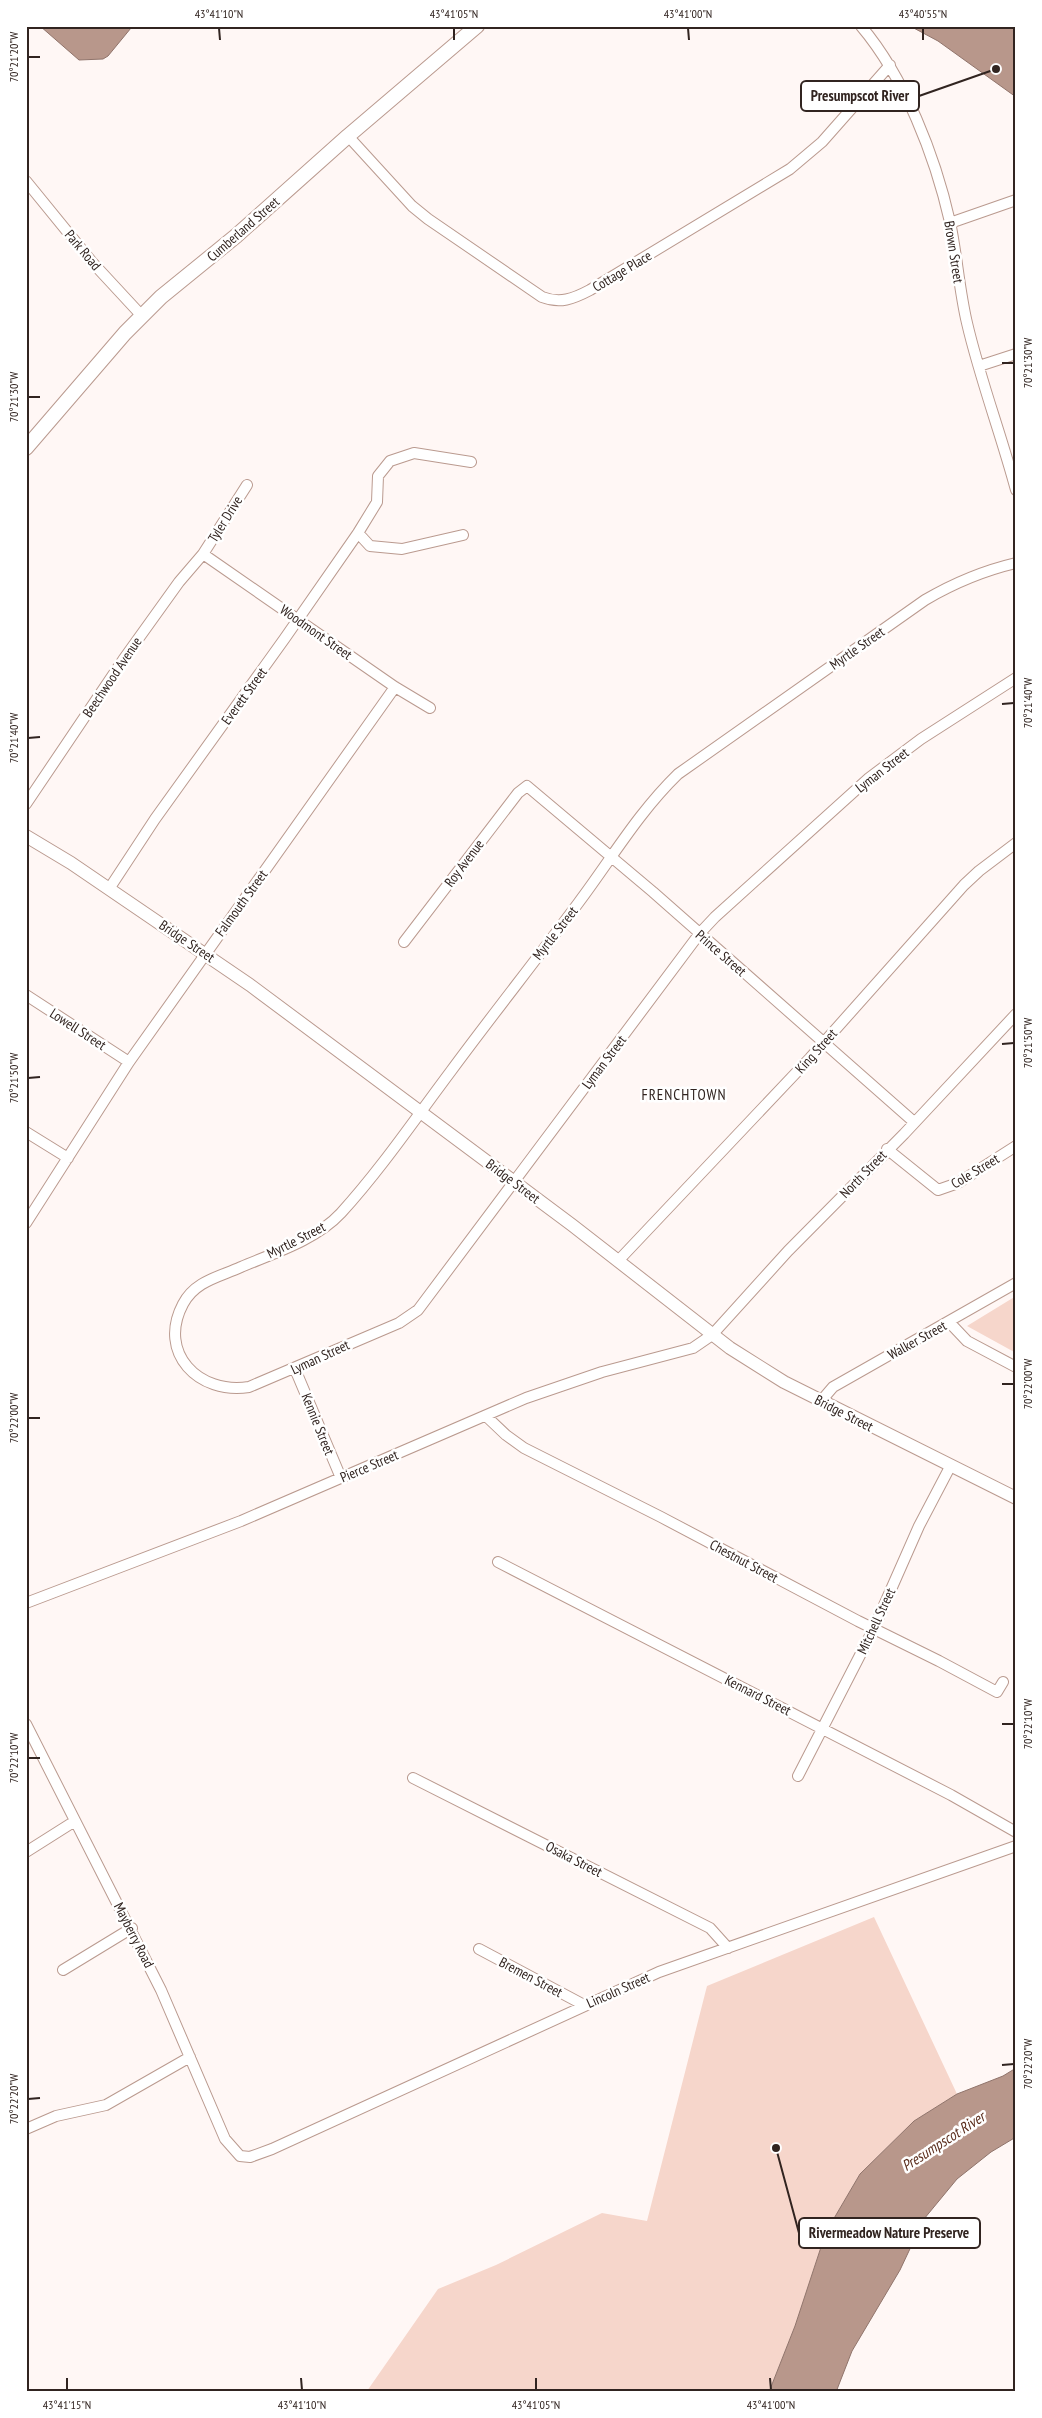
<svg xmlns="http://www.w3.org/2000/svg" width="1042" height="2418" font-family="'PT Sans Narrow',sans-serif">
<style>
.green{fill:#f6d6cb}
.water{fill:#b8978b;stroke:#90746b}
.lines{fill:none;stroke-linecap:round;stroke-linejoin:round}
.minor-casing{stroke:#ba9a8f;stroke-width:12}
.tertiary-casing{stroke:#ba9a8f;stroke-width:14}
.secondary-casing{stroke:#ba9a8f;stroke-width:16}
.minor{stroke:#fff;stroke-width:10}
.tertiary{stroke:#fff;stroke-width:12}
.secondary{stroke:#fff;stroke-width:14}
.ticks{fill:none;stroke:#312420;stroke-width:2}
.labels{text-anchor:middle;dominant-baseline:central;stroke-width:5;stroke-linejoin:round;paint-order:stroke}
.street-label{font-size:14px;fill:#312420;stroke:#fff}
.neighbourhood-label{font-size:15px;letter-spacing:1px;fill:#312420;stroke:#fff}
.water-label{font-size:15px;font-style:italic;fill:#5b2d1c;stroke:#fff}
.leader{fill:none;stroke:#312420;stroke-width:2}
.callout-dot{fill:#312420;stroke:#fff;stroke-width:2}
.callout{fill:#fff;stroke:#312420;stroke-width:2}
.callout-label{font-size:15px;text-anchor:middle;font-weight:bold;fill:#312420}
.neatline{fill:none;stroke:#312420;stroke-width:2}
.ticks-label{font-size:12px;text-anchor:middle;fill:#312420}
</style>
<rect width="100%" height="100%" fill="#fff7f5"/>
<path class="green" d="M1016 1296V1353L967 1326Z
M874 1917 957 2094 914 2121 860 2174 826 2232 795 2326 769 2392 367 2391 438 2289 496 2265 602 2213 647 2221 707 1986Z"/>
<path class="water" d="M40 26H131V28L108 56 103 59 79 60Z
M910 26H1016V97L938 41Z
M1016 2068V2137L991 2152 957 2179 924 2219 900 2270 852 2351 836 2392H769L795 2326 826 2232 860 2174 914 2121 957 2094 1003 2076Z"/>
<g class="lines">
<defs>
<path id="minor" d="M861 26C905 78 935 156 950 222 957 255 959 289 967 323 980 379 1001 434 1016 490
M348 136 412 206 428 219 542 297C560 304 573 299 590 290L790 169 822 142 890 65
M26 181 92 262 142 316
M950 223 1016 200
M979 366 1016 354
M358 533 370 546 402 549 463 535
M203 554 395 687 430 708
M1016 563C982 571 954 583 925 600L678 774C638 813 612 858 579 902 537 959 493 1014 451 1071 415 1119 381 1169 341 1213 316 1240 274 1253 241 1267 219 1277 195 1281 183 1304 157 1353 199 1395 249 1387L399 1323 418 1310 700 933 715 917 869 778 921 739 1016 678
M26 804 123 660 179 582 203 554 247 485
M109 889 155 819 285 638 358 533 377 502 378 476 390 461 414 453 471 462
M404 942 518 793 527 786 653 892 914 1122
M26 995 129 1062
M26 1132 68 1158
M887 1149 938 1190 958 1183 1016 1146
M26 1223 129 1062 395 687
M618 1261 810 1058 964 885 979 871 1016 843
M949 1322 967 1341 1016 1367
M295 1369 341 1478
M821 1401 833 1387 1016 1283
M486 1416 506 1435 524 1448 661 1517 858 1621 939 1661 997 1692 1003 1682
M498 1562 951 1795 1016 1832
M26 1603 241 1521 526 1398 602 1372 693 1348 712 1335 788 1251 904 1134 1016 1014
M26 1724 161 1990 225 2139 240 2156 250 2157 272 2149 659 1972 1016 1846
M798 1776 874 1628 919 1526 951 1465
M413 1778 710 1928 728 1948
M26 1852 75 1821
M479 1949 584 2005
M63 1970 132 1928
M26 2129 56 2116 106 2105 190 2057"/>
<path id="tertiary" d="M26 836 71 863 250 985 572 1225 730 1348 784 1382 1016 1498"/>
<path id="secondary" d="M26 448 125 333 161 297 236 236 348 136 477 26"/>
</defs>
<use href="#minor" class="minor-casing"/>
<use href="#tertiary" class="tertiary-casing"/>
<use href="#secondary" class="secondary-casing"/>
<use href="#minor" class="minor"/>
<use href="#tertiary" class="tertiary"/>
<use href="#secondary" class="secondary"/>
</g>
<path class="ticks" d="M219 28 220 40M454 28V40M688 28 689 40M923 28V40M28 57H40M1002 363H1014M28 397H40M1002 704 1014 703M28 738 40 737M1002 1044 1014 1043M28 1078 40 1077M1002 1384H1014M28 1418H40M1002 1724H1014M28 1758H40M1002 2065 1014 2064M28 2099 40 2098M67 2378V2390M301 2378 302 2390M536 2378V2390M770 2378 771 2390"/>
<g class="labels">
<g class="street-label">
<text transform="translate(243 229) rotate(-41)">Cumberland Street</text>
<text transform="translate(83 250) rotate(50)">Park Road</text>
<text transform="translate(954 252) rotate(81)">Brown Street</text>
<text transform="translate(622 271) rotate(-31)">Cottage Place</text>
<text transform="translate(225 519) rotate(-58)">Tyler Drive</text>
<text transform="translate(316 632) rotate(35)">Woodmont Street</text>
<text transform="translate(857 648) rotate(-35)">Myrtle Street</text>
<text transform="translate(112 677) rotate(-56)">Beechwood Avenue</text>
<text transform="translate(244 696) rotate(-54)">Everett Street</text>
<text transform="translate(882 770) rotate(-38)">Lyman Street</text>
<text transform="translate(464 863) rotate(-53)">Roy Avenue</text>
<text transform="translate(241 903) rotate(-54)">Falmouth Street</text>
<text transform="translate(555 933) rotate(-52)">Myrtle Street</text>
<text transform="translate(187 941) rotate(34)">Bridge Street</text>
<text transform="translate(721 953) rotate(41)">Prince Street</text>
<text transform="translate(78 1029) rotate(33)">Lowell Street</text>
<text transform="translate(816 1051) rotate(-48)">King Street</text>
<text transform="translate(604 1062) rotate(-53)">Lyman Street</text>
<text transform="translate(975 1171) rotate(-31)">Cole Street</text>
<text transform="translate(863 1174) rotate(-46)">North Street</text>
<text transform="translate(513 1181) rotate(37)">Bridge Street</text>
<text transform="translate(296 1240) rotate(-27)">Myrtle Street</text>
<text transform="translate(917 1340) rotate(-29)">Walker Street</text>
<text transform="translate(320 1357) rotate(-25)">Lyman Street</text>
<text transform="translate(844 1413) rotate(27)">Bridge Street</text>
<text transform="translate(318 1424) rotate(68)">Kennie Street</text>
<text transform="translate(369 1466) rotate(-23)">Pierce Street</text>
<text transform="translate(744 1561) rotate(28)">Chestnut Street</text>
<text transform="translate(876 1621) rotate(-65)">Mitchell Street</text>
<text transform="translate(758 1695) rotate(27)">Kennard Street</text>
<text transform="translate(574 1859) rotate(27)">Osaka Street</text>
<text transform="translate(134 1935) rotate(63)">Mayberry Road</text>
<text transform="translate(531 1977) rotate(28)">Bremen Street</text>
<text transform="translate(618 1990) rotate(-24)">Lincoln Street</text>
</g>
<g class="neighbourhood-label">
<text x="684" y="1094">FRENCHTOWN</text>
</g>
<g class="water-label">
<text transform="translate(943 2141) rotate(-33)">Presumpscot River</text>
</g>
</g>
<path class="leader" d="M996 69L919 96M776 2148L799 2233"/>
<g class="callout-dot">
<circle cx="996" cy="69" r="5"/>
<circle cx="776" cy="2148" r="5"/>
</g>
<g class="callout">
<rect x="801" y="81" width="118" height="30" rx="5"/>
<rect x="799" y="2218" width="181" height="30" rx="5"/>
</g>
<g class="callout-label">
<text x="860" y="101">Presumpscot River</text>
<text x="889" y="2238">Rivermeadow Nature Preserve</text>
</g>
<rect width="1042" height="2418" fill="none" stroke="#ffffff" stroke-width="55"/>
<rect x="28" y="28" width="986" height="2362" class="neatline"/>
<g class="ticks-label">
<text x="219" y="18">43°41'10"N</text>
<text x="454" y="18">43°41'05"N</text>
<text x="688" y="18">43°41'00"N</text>
<text x="923" y="18">43°40'55"N</text>
<text transform="translate(14 57) rotate(-90)" y="4">70°21'20"W</text>
<text transform="translate(1028 363) rotate(-90)" y="4">70°21'30"W</text>
<text transform="translate(14 397) rotate(-90)" y="4">70°21'30"W</text>
<text transform="translate(1028 703) rotate(-90)" y="4">70°21'40"W</text>
<text transform="translate(14 738) rotate(-90)" y="4">70°21'40"W</text>
<text transform="translate(1028 1043) rotate(-90)" y="4">70°21'50"W</text>
<text transform="translate(14 1078) rotate(-90)" y="4">70°21'50"W</text>
<text transform="translate(1028 1384) rotate(-90)" y="4">70°22'00"W</text>
<text transform="translate(14 1418) rotate(-90)" y="4">70°22'00"W</text>
<text transform="translate(1028 1724) rotate(-90)" y="4">70°22'10"W</text>
<text transform="translate(14 1758) rotate(-90)" y="4">70°22'10"W</text>
<text transform="translate(1028 2064) rotate(-90)" y="4">70°22'20"W</text>
<text transform="translate(14 2099) rotate(-90)" y="4">70°22'20"W</text>
<text x="67" y="2409">43°41'15"N</text>
<text x="302" y="2409">43°41'10"N</text>
<text x="536" y="2409">43°41'05"N</text>
<text x="771" y="2409">43°41'00"N</text>
</g>
</svg>
